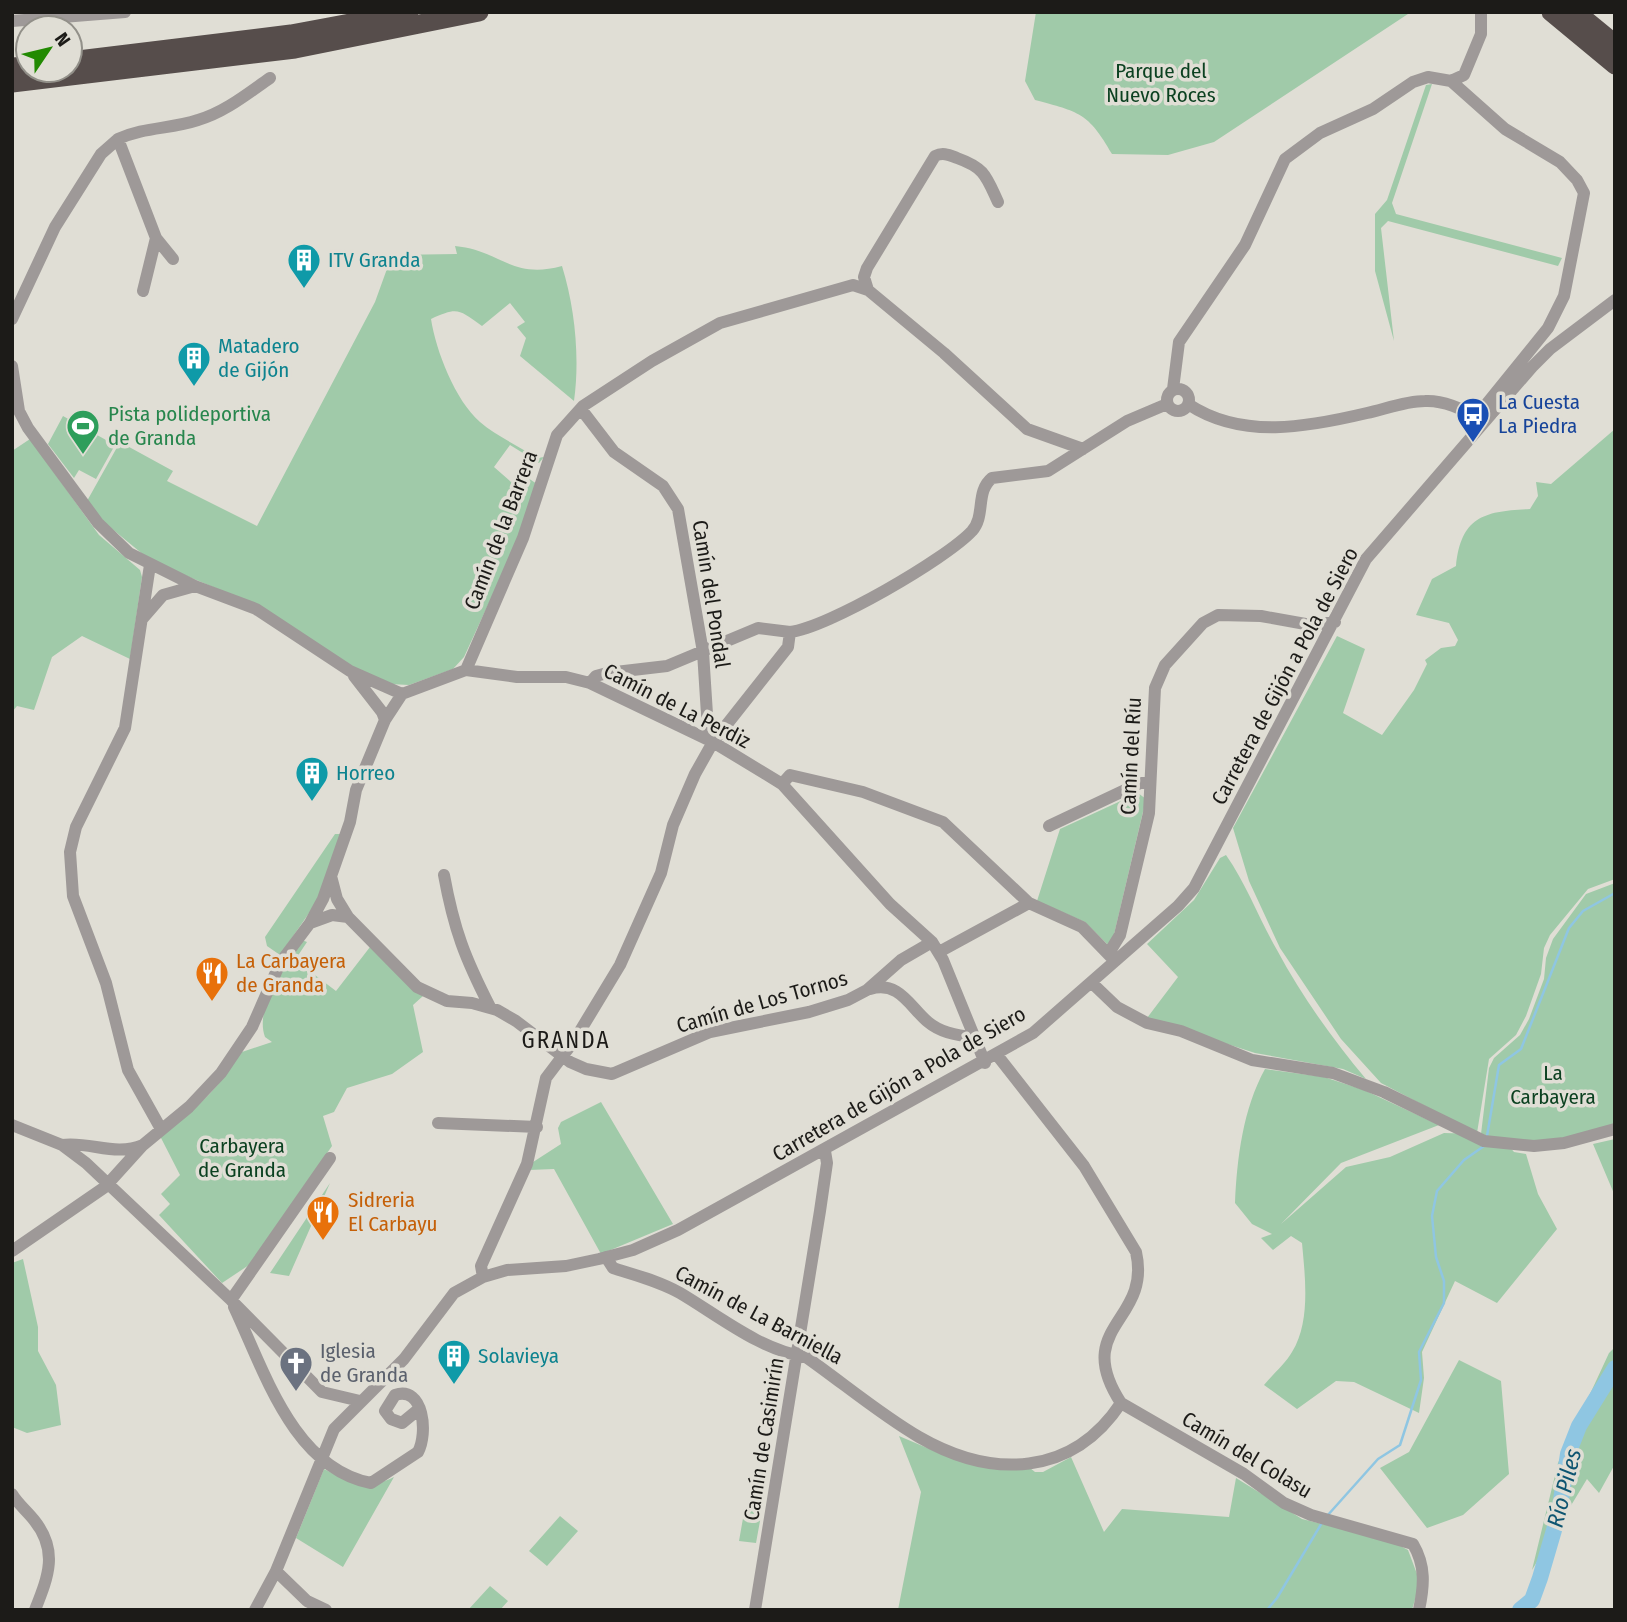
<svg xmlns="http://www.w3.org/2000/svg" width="1627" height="1622" font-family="'Fira Sans Condensed',sans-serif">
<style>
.green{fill:#a0caa9}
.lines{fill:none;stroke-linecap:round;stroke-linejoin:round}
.stream{stroke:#8fc6e2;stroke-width:2.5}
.river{stroke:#8fc6e2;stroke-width:16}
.minor{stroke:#9e9998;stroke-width:12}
.highway{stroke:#564d4b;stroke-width:19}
.labels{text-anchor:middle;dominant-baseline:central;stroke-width:7;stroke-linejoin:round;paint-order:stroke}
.park-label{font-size:21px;fill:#0b4120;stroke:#e0ded5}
.culture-label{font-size:21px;fill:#0d838f;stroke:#e0ded5;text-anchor:start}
.transit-label{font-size:21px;fill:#164399;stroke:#e0ded5;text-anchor:start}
.leisure-label{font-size:21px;fill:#27864d;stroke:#e0ded5;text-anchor:start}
.street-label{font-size:21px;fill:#1c1b18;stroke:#e0ded5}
.food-label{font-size:21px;fill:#c56008;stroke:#e0ded5;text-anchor:start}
.worship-label{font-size:21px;fill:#5b616d;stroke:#e0ded5;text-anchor:start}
.neighbourhood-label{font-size:23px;letter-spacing:2px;fill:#1c1b18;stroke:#e0ded5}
.water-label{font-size:23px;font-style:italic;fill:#0e5571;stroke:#e0ded5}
</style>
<rect width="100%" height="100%" fill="#e0ded5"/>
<path class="green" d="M1036 12H1411L1214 142 1168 155 1112 154C1088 112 1079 112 1035 100L1025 81Z
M1432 84 1392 203 1396 214 1562 258 1558 266 1388 221 1381 228 1394 341 1375 271V214L1387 200 1426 85Z
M455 246C500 250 511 280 562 266 575 308 580 358 574 401L520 356 526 338 517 327 525 322 510 303 482 326C458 309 458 307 431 319 436 351 455 400 480 422 496 436 519 446 537 458L544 457 539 463 510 445 494 467 511 482 522 474 537 484 522 531 464 657 453 669 409 685 390 684 343 662 263 608 151 561 105 523 87 501 120 442 173 471 167 481 257 526 375 302 392 255 457 254Z
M63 416 115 445 96 479 79 470 74 478 48 444Z
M1615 429V879L1588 889 1550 935 1544 948 1541 974 1526 1016 1516 1035 1489 1059 1477 1133 1381 1083 1341 1039 1280 948 1249 881 1233 828 1337 636 1365 649 1343 713 1382 735 1414 690 1427 664 1425 660 1441 648 1455 646 1458 640 1449 623 1416 615 1432 579 1456 566C1461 516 1485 511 1530 509L1538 496 1536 482 1551 484Z
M30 439 99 535 140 570 142 577 130 659 82 636 52 657 34 710 17 706 12 712V451Z
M1138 793 1146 799 1112 943 1107 944 1085 922 1037 901 1060 829Z
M335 834H341L316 903 280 955 267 946 265 937Z
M1226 855C1247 885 1259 919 1277 950 1301 995 1333 1040 1366 1079L1343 1069 1255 1053 1147 1018 1178 977 1147 944 1194 900 1220 858Z
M1615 883V1129L1564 1143 1508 1145 1514 1152 1526 1154 1538 1194 1557 1229 1497 1303 1455 1281 1422 1352 1424 1378 1419 1413 1354 1382 1336 1381 1297 1409 1264 1385C1273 1374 1285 1364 1292 1352 1311 1322 1305 1276 1302 1243L1291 1236 1273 1250 1261 1238 1272 1234 1252 1224 1235 1203C1237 1158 1243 1109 1265 1069L1324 1077 1364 1090 1439 1125 1341 1163 1281 1224 1346 1167 1390 1157 1444 1133 1481 1134 1489 1068 1494 1058 1520 1035 1529 1019 1544 979 1546 958 1553 939 1586 894Z
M302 940 307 942 295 960 336 991 370 947 423 996 413 1005 423 1052 392 1074 347 1088 334 1112 323 1116 332 1146 249 1265 222 1283 159 1215 170 1204 161 1194 180 1175 160 1136C191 1111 221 1091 236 1054L272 1042 265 1037C254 1007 286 964 302 940Z
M601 1102 673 1224 601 1254 554 1169 529 1170 530 1164 561 1144 558 1128 561 1122Z
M1615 1139V1196L1593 1144Z
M330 1183 289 1276 270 1273Z
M23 1259 38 1327V1351L56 1385 61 1425 27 1433 12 1427V1263Z
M1615 1347V1464L1599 1493 1587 1479 1532 1570 1558 1463 1609 1353Z
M1459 1360 1501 1381 1509 1474 1463 1515 1427 1528 1380 1468 1409 1452Z
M899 1436 939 1453 1030 1468 1035 1472H1043L1071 1457 1104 1532 1122 1509 1229 1517 1236 1478 1302 1519 1391 1541 1408 1550 1420 1582 1412 1610H898L921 1492Z
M324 1469C353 1483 363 1492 394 1477L343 1567 296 1538Z
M745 1507 762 1510 756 1543 739 1541Z
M560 1516 578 1531 547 1566 529 1551Z
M490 1586 508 1601 500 1610H468Z"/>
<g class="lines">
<path class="stream" d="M1487 1136 1499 1065 1521 1049 1569 928 1583 911 1615 893
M1327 1516 1378 1459 1400 1445 1421 1380 1419 1352 1444 1303V1281L1436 1257 1432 1216 1437 1191 1464 1160 1484 1146
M1267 1610 1277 1598 1323 1521"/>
<path class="river" d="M1520 1610 1532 1600 1540 1578 1559 1513 1568 1454 1579 1426 1615 1368"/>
<path class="minor" d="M12 21 125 12
M1451 81 1464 75 1481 34V12
M118 139C144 127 171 129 198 120 225 112 247 94 270 78
M156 238 173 259
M868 290 864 277 867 268 935 156C943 152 949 155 957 158 985 168 986 176 998 202
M12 319 55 227 101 154 118 139 156 238 143 291
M12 366 19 411 28 428 98 523 129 553 195 586 256 609 350 671 402 694 466 670 517 677H566L590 683 713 742 782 784 890 904 932 942 943 960 985 1063
M1167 400a11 11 0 1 1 22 0a11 11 0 1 1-22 0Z
M1173 389 1179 342 1245 245 1285 159 1320 133 1373 109 1413 82 1428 77 1451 81 1505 129 1560 162 1577 180 1584 193 1564 296 1548 328 1476 417
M1188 404C1242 440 1308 427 1367 413 1385 409 1406 401 1425 401 1444 400 1465 410 1481 420
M581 409 614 452 663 486 678 509 703 652 708 730 713 742
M150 565 125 728 76 827 70 852 73 896 106 983 128 1070 161 1129
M143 618 163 595 195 586
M466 670 523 538 557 435 583 406 652 361 720 323 853 285 868 290 944 353 1027 429 1083 449
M354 676 382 712 385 720
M590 683 596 676 607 673 667 666 758 628 790 632
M782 784 790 775 863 792 943 822 1029 903 1082 927 1113 959
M1049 826 1140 783H1150
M444 875C454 930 465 958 490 1007
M331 876 337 899 348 917 417 987 447 1001 472 1003 497 1010 516 1021 570 1062 586 1069 612 1074 710 1032 809 1012 848 1000 867 990 901 960 932 942
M310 923 332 915 348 917
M939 952 1029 903
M1109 953 1120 935 1149 813 1155 688 1165 665 1203 623 1218 615 1261 616 1311 625 1335 622
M1093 984 1117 1007 1147 1023 1181 1031 1252 1060 1333 1073 1384 1092 1484 1141 1534 1146 1564 1143 1615 1129
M870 989C899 980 910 1007 928 1022 941 1033 958 1036 974 1037
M438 1123 537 1127
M12 1125 62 1145 86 1163 231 1300 322 1392 360 1401
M62 1145C90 1141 115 1157 143 1145
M12 1251 105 1187 143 1145 189 1107 221 1073 252 1027 280 963 310 923 323 899 350 822 356 790 385 720 402 694
M606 1257 613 1268C635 1275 659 1281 680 1293 719 1316 760 1350 806 1357 843 1383 881 1415 919 1437 992 1479 1072 1477 1121 1403 1071 1326 1152 1322 1136 1252L1084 1166 997 1055
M483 1277 481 1266 527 1164 546 1078 574 1041 620 965 661 873 673 825 695 774 713 742 788 647 790 632C827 628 946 559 972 531 986 515 975 492 992 478L1048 471 1127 421 1167 404
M231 1300 330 1158
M234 1307C264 1370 293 1468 371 1483L418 1452C428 1434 424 1385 395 1395L385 1411 391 1419 402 1423 419 1409
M1121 1403 1244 1474 1284 1503 1311 1515 1413 1544C1426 1566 1424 1586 1419 1610
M12 1494C18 1504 27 1511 34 1520 59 1551 48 1577 35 1610
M276 1571 307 1601 326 1610
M255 1610 276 1571 334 1429 404 1359 454 1293 483 1277 507 1270 566 1266 599 1259 633 1250 678 1230 1033 1033 1178 906 1194 888 1366 559 1532 367 1550 349 1615 300
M755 1610 820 1211 827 1163 825 1151"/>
<path class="highway" d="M1551 12 1615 65
M1576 12 1615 44
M70 61 291 34 409 12
M12 67 28 66
M12 83 295 49 479 12"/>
</g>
<defs>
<symbol id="building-pin" viewBox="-11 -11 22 30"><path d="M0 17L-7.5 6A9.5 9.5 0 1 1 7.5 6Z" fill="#0f9aa8" stroke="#e0ded5"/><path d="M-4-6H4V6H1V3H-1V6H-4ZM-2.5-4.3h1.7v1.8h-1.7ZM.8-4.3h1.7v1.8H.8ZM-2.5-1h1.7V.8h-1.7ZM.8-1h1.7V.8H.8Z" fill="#fff"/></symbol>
<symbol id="bus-pin" viewBox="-11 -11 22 30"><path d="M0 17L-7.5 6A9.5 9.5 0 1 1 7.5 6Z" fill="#1a4fb4" stroke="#e0ded5"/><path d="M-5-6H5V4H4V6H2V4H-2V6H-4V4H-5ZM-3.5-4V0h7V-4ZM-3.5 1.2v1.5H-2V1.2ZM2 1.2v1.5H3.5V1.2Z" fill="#fff"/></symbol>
<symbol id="stadium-pin" viewBox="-11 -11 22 30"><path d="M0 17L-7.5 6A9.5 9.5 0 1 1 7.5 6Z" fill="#2e9e5b" stroke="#e0ded5"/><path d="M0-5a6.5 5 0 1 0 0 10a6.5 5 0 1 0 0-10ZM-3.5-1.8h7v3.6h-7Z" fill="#fff"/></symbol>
<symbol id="restaurant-pin" viewBox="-11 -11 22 30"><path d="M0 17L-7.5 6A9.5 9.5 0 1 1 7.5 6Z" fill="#e8710a" stroke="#e0ded5"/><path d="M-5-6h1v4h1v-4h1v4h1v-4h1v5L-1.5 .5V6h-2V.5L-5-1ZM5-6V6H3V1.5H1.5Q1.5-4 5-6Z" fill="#fff"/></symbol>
<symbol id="church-pin" viewBox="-11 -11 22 30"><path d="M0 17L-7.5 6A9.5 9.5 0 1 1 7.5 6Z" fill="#6b7280" stroke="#e0ded5"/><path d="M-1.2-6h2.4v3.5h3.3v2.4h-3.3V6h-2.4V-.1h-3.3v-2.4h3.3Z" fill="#fff"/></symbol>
</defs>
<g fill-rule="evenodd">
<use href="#building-pin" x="285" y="241" width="38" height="52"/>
<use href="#building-pin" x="175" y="339" width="38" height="52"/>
<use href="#bus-pin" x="1454" y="395" width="38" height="52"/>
<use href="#stadium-pin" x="64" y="407" width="38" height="52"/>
<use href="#building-pin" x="293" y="754" width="38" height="52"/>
<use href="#restaurant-pin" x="193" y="954" width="38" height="52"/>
<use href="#restaurant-pin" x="304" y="1193" width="38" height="52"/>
<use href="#building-pin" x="435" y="1337" width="38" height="52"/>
<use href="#church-pin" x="277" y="1344" width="38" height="52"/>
</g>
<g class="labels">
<g class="park-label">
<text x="1161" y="71">Parque del<tspan x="1161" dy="24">Nuevo Roces</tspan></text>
<text x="1553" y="1073">La<tspan x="1553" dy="24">Carbayera</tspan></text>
<text x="242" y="1146">Carbayera<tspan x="242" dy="24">de Granda</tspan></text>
</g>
<g class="culture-label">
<text x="328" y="260">ITV Granda</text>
<text x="218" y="346">Matadero<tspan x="218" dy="24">de Gijón</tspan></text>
<text x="336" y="773">Horreo</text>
<text x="478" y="1356">Solavieya</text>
</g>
<g class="transit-label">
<text x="1498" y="402">La Cuesta<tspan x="1498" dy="24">La Piedra</tspan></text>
</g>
<g class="leisure-label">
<text x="108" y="414">Pista polideportiva<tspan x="108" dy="24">de Granda</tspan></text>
</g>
<g class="street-label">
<text transform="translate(501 530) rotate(-69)">Camín de la Barrera</text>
<text transform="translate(711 594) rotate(81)">Camín del Pondal</text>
<text transform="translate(1285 676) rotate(-62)">Carretera de Gijón a Pola de Siero</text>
<text transform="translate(677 706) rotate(27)">Camín de La Perdiz</text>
<text transform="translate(1131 756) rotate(-87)">Camín del Ríu</text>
<text transform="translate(762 1002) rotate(-16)">Camín de Los Tornos</text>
<text transform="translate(899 1084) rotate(-30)">Carretera de Gijón a Pola de Siero</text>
<text transform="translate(759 1315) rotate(28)">Camín de La Barniella</text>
<text transform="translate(764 1439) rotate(-81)">Camín de Casimirín</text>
<text transform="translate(1247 1455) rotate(31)">Camín del Colasu</text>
</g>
<g class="food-label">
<text x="236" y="961">La Carbayera<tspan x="236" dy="24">de Granda</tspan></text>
<text x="348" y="1200">Sidreria<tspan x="348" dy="24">El Carbayu</tspan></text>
</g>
<g class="worship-label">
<text x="320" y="1351">Iglesia<tspan x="320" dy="24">de Granda</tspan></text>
</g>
<g class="neighbourhood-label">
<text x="566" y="1040">GRANDA</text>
</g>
<g class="water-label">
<text transform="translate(1564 1488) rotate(-76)">Río Piles</text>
</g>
</g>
<rect width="1627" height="1622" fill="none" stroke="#1c1b18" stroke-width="28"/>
<g transform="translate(49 49) rotate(55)"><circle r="33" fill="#e0ded5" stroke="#929089" stroke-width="2"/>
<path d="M0-5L12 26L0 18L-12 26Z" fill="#228a02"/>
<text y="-10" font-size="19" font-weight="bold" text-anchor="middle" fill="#1c1b18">N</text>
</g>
</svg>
